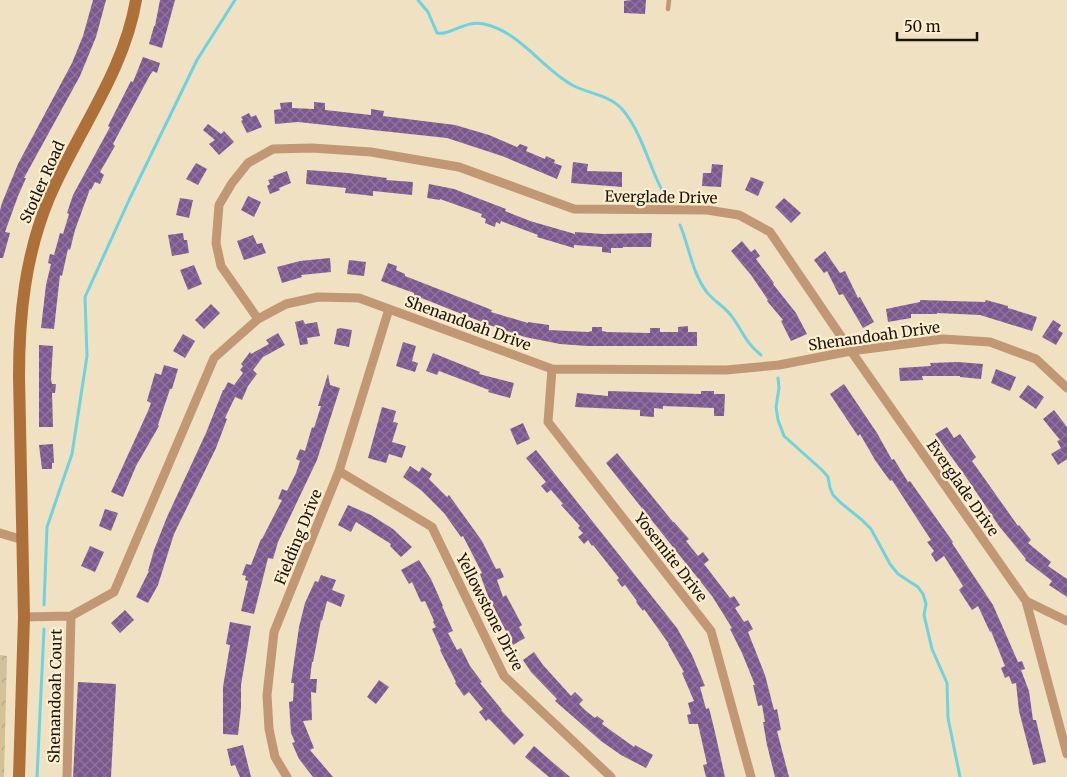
<svg xmlns="http://www.w3.org/2000/svg" width="1067" height="777" viewBox="0 0 1067 777" font-family="Merriweather,serif">
<style>
.forest{fill:url(#forest-crowns)}
.lines{fill:none;stroke-linecap:round;stroke-linejoin:round}
.stream{stroke:#6ed3df;stroke-width:3}
.building{fill:url(#building-cross-hatch)}
.lane{stroke:#c29774;stroke-width:4.5}
.street{stroke:#c29774;stroke-width:9}
.secondary{stroke:#ae7039;stroke-width:12}
.labels{text-anchor:middle;dominant-baseline:central;stroke-width:4.5;stroke-linejoin:round;paint-order:stroke}
.street-label{font-size:15px;fill:#19140a;stroke:#fdeed0}
</style>
<defs>
<pattern id="forest-crowns" width="20" height="18" patternUnits="userSpaceOnUse" patternTransform="scale(1.25)"><rect width="20" height="18" fill="#d5c198"/><path d="M2 6a3 3 0 1 1 6 0M12 15a3 3 0 1 1 6 0" fill="none" stroke="#b6a582"/></pattern>
<pattern id="building-cross-hatch" width="8" height="8" patternUnits="userSpaceOnUse" patternTransform="scale(1.25)"><rect width="8" height="8" fill="#7d5890"/><path d="M0 0l8 8M0 8l8-8" fill="none" stroke="#8f759b"/></pattern>
</defs>
<rect width="100%" height="100%" fill="#f0e1c3"/>
<!-- forest -->
<path class="forest" d="M0,655l7,1 -3,121h-4z"/>
<g class="lines">
<!-- stream -->
<path class="stream" d="M418,0l10,12 9,21c14,3 26,-13 47,-9 37,8 58,45 90,62 16,8 35,9 48,23 20,23 27,58 42,85
M680,225c9,21 12,47 26,66 7,10 20,16 27,27 10,14 13,25 28,37
M778,378l1,10 -3,19 2,13 6,16 38,34 6,7 2,11 3,7 8,8 21,17 9,9 19,35 8,10 20,13 5,7 3,10 -2,11 8,34 15,34 1,35 12,59
M44,605l3,-78 25,-73 15,-98 -2,-59 45,-99 67,-138 38,-60
M37,777l7,-148"/>
</g>
<!-- building -->
<path class="building" d="M93,0h13l-10,37 -16,39 -56,102h2l-8,18 -13,36 5,1 -7,25h-3v-48l2,-7 16,-39 54,-101 11,-27z
M160,0h15l-13,48 -13,-4 5,-18h1z
M631,0h15l-1,14 -21,-1v-12z
M143,57l17,6 -3,10 -4,-2 -3,4 -37,69 2,2 -15,26 4,3 -4,9 -5,-2 -4,8 -1,-1 -15,41 -5,20 -2,-1 -6,27 -2,-1 -6,54 -13,-1 5,-43 5,-21 -3,-1 2,-9 4,1 6,-22 3,1 6,-20 -2,-1 6,-18 37,-68 -2,-1 23,-45 2,1z
M292,102v6l22,1v-7l11,1v7l46,5v-6l13,2 -1,5 72,9 34,10 28,12 3,-3 8,3 -2,4 19,8 1,-3 9,4 -1,3 8,3 -5,13 -55,-23 -55,-18 -149,-16 -23,2 -1,-14 7,-1 -1,-6z
M249,113l2,4 5,-2 6,12 -15,6 -6,-12 2,-1 -2,-3z
M208,124l13,10 3,-3 10,11 -15,13 -10,-11 6,-4 -12,-10z
M573,162l15,2 -1,7 35,1v15l-51,-4z
M196,163l11,6 -9,16 -12,-6z
M712,164l11,1 -2,22 -19,-1 1,-13h8z
M307,170l41,3 39,5 -1,2 27,2 -1,13 -39,-4v5l-17,-2 -11,-1 1,-5 -40,-4z
M287,171l4,12 -12,5 1,2 -10,4 -3,-8 3,-2 -2,-4 6,-2 -1,-2z
M751,177l13,5 -6,14 -13,-6z
M429,184l25,5 52,20 -1,2 25,10 45,13v-2l28,2 49,-1 -1,14h-28v1h-12v5l-9,-1v-5l-28,-2v3l-37,-11 1,-2 -37,-14 -1,3 -4,-2 -1,5 -10,-4 1,-4 -5,-2 1,-3 -42,-15v1l-13,-2z
M248,196l13,6 -7,15 -13,-7z
M180,198l13,2 -4,18 -13,-3z
M784,198l17,15 -10,10 -16,-16z
M183,233l1,7h3l2,13 -17,3 -4,-21z
M253,235l4,9 5,-1 4,10 -22,7 -7,-19z
M742,241l9,11 4,-3 5,7 -4,3 18,24 -1,1 23,29 11,21 -16,7 -10,-20 2,-1 -16,-19 1,-1 -17,-25 -20,-24z
M825,251l15,22 5,-2 13,27 2,-1 14,25 -11,6 -20,-34 -4,1 -12,-24 -3,2 -10,-13z
M330,258l1,14 -30,3 1,2 -20,6 -5,-16 23,-6z
M349,260l17,2 -2,14 -17,-2z
M388,263l9,3 -1,4 9,4v2l87,34 -1,2 37,11v-1l21,3v5l39,2 4,-1v-4h10v4l5,1 43,1v-5h10v4h18v-5l10,-1v6h9v14h-110l-27,-2 -35,-7 -33,-11 -78,-31v-2l-33,-12z
M194,265l8,19 -14,6 -8,-20z
M920,300l65,2 1,-2 22,6v2l29,9 -5,14 -52,-16 -43,-2v1h-26v4l-23,4 -2,-13 34,-7z
M211,304l9,9 -16,16 -9,-9z
M303,320l2,4 12,-2 3,14 -13,2 1,6 -8,1 -5,-23z
M1053,320l8,5 -3,5 5,3 -7,12 -14,-8z
M340,328l12,2 -3,17 -15,-3 3,-15z
M278,333l7,12 -22,12 -10,13 4,4 -9,12 -6,14 -7,-3 -10,21 2,1 -11,29 -42,86 -16,51 -10,18 -12,-6 13,-26h-1l6,-21 13,-33 39,-84 17,-43h1l4,-8 6,3 9,-12 -3,-3 3,-4 -2,-2 9,-12 1,2 18,-10 -3,-4z
M183,334l12,7 -10,17 -12,-7z
M403,342l13,4 -4,15 6,2 -3,9 -19,-6z
M39,345l14,1 -2,33 1,5h4l-1,9h-3l1,34h-14z
M433,353l47,19 -1,2 35,9 -4,15 -22,-6 1,-2 -42,-16 -8,-3 -2,4 -11,-4z
M958,362l25,2 -2,15 -21,-2v-1h-38l1,4 -23,1 -1,-13 32,-2 -1,-3z
M164,365l14,4 -6,20h-2l-12,36 1,1 -23,40 -13,31 -12,-5 37,-81 3,-8 -4,-2 8,-28 6,2z
M996,369l20,8 -6,14 -19,-8z
M328,374l2,11 10,3 -23,72 -39,82 -5,17 -5,-1 -14,56 -13,-3 7,-30 -3,-1 1,-4 -4,-1 4,-11 5,1 10,-26h1l20,-39 -4,-1 4,-10 5,2 9,-18 4,-12 -4,-2 4,-10 5,2 7,-24 2,1 7,-22h-3z
M844,384l33,49 15,27 2,-1 14,23 2,-1 43,61 -1,1 41,62 25,57 4,-1 3,8 -4,1 8,21 4,29h3l10,42 -13,3 -14,-54 -3,-28 -4,1 -3,-8 -4,2 -4,-10 4,-2 -14,-35 -1,1 -12,-26 -6,4 -13,-20 4,-4 -19,-30 -8,6 -5,-8 3,-3 -7,-9 4,-2 -39,-60 -2,1 -15,-21 -15,-26 -2,2 -28,-42z
M1028,385l16,12 -8,12 -17,-12z
M608,391l93,3v-3h13v3h11l-1,22h-10v-8l-51,-2v3l-9,-1v9l-14,-1v-6l-65,-3 2,-14 31,3z
M382,407l14,4 -3,11 5,1 -6,19 14,4 -4,12 -13,-4 -3,9 -18,-5z
M1054,410l13,17v32l-9,6 -7,-11 10,-6 -4,-7 3,-1 -17,-21z
M523,423l7,16 -13,6 -7,-16z
M947,427l7,11 6,-4 16,23 -4,4 46,65 1,-1 12,15 -3,3 23,19 -3,4 19,13v18l-18,-12 3,-4 -27,-21 1,-1 -27,-33 -33,-49 -31,-43z
M53,444l1,19h-2v6h-10l-3,-24z
M536,450l141,178 15,27 13,31 -5,1 6,22 3,-1 5,20 11,49h-19l-3,-12 4,-1 -9,-40h-9l-2,-9 4,-1 -3,-11 6,-2 -12,-28 2,-1 -16,-28h1l-25,-35 -1,2 -7,-9 1,-1 -12,-16 -3,2 -5,-7 2,-2 -26,-33 -1,1 -4,-6 -4,4 -6,-7 5,-4 -5,-5 2,-2 -19,-21 2,-1 -12,-14 -4,3 -6,-7 5,-4 -20,-24z
M617,453l56,69h1l15,17 -3,2 12,15 5,-4 6,8 -5,4 26,34 4,-2 6,9 -5,3 9,14 4,-2 5,9 -5,3 17,43 9,35 3,-1 4,21 -4,1 12,46h-14l-8,-32 -4,-23h2l-3,-17 -4,1 -5,-21h2l-13,-32 -12,-24 2,-1 -20,-32 -106,-133z
M410,466l9,6 3,-5 10,7 -3,5 18,18 2,-2 33,46 14,28 4,-1 4,9 -7,3 6,17 3,-2 16,30 -3,2 6,11 -12,7 -25,-49 -8,-22 2,-1 -19,-37 -2,1 -17,-24 -22,-22 -19,-14z
M348,505l23,10 22,14 19,18 -11,10 -11,-11 1,-2 -35,-22 -5,10 -13,-7z
M105,509l13,4 -7,18 -12,-5z
M90,546l14,6 -9,20 -14,-6z
M419,560l12,19 12,27h-1l11,25 -5,2 9,17 4,-2 9,18 12,16 -2,1 22,27h-1l23,25 -10,10 -24,-25 -2,-1 -2,2 -7,-9 4,-3 -14,-17 -5,4 -9,-13 1,-1 -16,-32 1,-1 -9,-20 4,-2 -3,-5 1,-1 -9,-20 -4,1 -9,-20 -3,2 -8,-14z
M321,575l15,5 -4,10 13,5 -4,12 -14,-6 -5,20 -1,-1 -8,42h-1l-2,17h7l-1,14 -5,-1 1,28 -9,1 11,27 -4,2 23,27h-20l-14,-18 -7,-16 3,-1 -4,-9 -2,-31 4,-1 1,-18h-3l8,-56 6,-24 10,-22 3,1z
M125,610l9,10 -14,13 -9,-10z
M230,622l21,4 -10,59v23l-3,27 -15,-1v-47l7,-42 -4,-1z
M534,652l9,13 28,31 4,-4 8,8 -4,4 7,7 9,7 2,-2 7,5 -2,3 32,23 1,-2 18,10 -7,13 -25,-13 -20,-14 -46,-40 2,-2 -26,-27 -8,-12z
M379,680l10,7 -13,17 -9,-7z
M78,682l38,2 -5,93h-38z
M243,745l8,32h-11l-5,-12 -4,1 -4,-17z
M534,746l16,14 20,17h-21l-24,-20z"/>
<g class="lines">
<!-- lane -->
<path class="lane" d="M668,9l1,-9"/>
<!-- street -->
<path class="street" d="M258,319l-37,-53 -5,-23 3,-38 13,-22 16,-20 25,-14 39,-1 59,4 88,15 115,42 133,1 32,5 31,17 81,119 175,250 41,153
M552,369l-4,53 163,209 40,146
M339,471l93,56 72,149 107,101
M0,533l23,7
M1026,601l41,20
M24,617l47,-1 43,-24 100,-234 44,-39 28,-15 32,-7 41,1 193,71 174,1 53,-5 72,-14 92,-12 47,3 46,17 31,29
M67,777l4,-161
M287,777l-12,-20 -6,-28 -2,-34 7,-63 65,-161 50,-162"/>
<!-- secondary -->
<path class="secondary" d="M19,777l5,-160 -5,-240c0,-62 6,-121 30,-179 28,-66 75,-126 87,-198"/>
</g>
<g class="labels">
<!-- street labels -->
<g class="street-label">
<text transform="translate(42 182) rotate(-66)">Stotler Road</text>
<text transform="translate(661 197) rotate(1)">Everglade Drive</text>
<text transform="translate(468 323) rotate(20)">Shenandoah Drive</text>
<text transform="translate(874 336) rotate(-8)">Shenandoah Drive</text>
<text transform="translate(963 488) rotate(55)">Everglade Drive</text>
<text transform="translate(298 537) rotate(-68)">Fielding Drive</text>
<text transform="translate(671 557) rotate(52)">Yosemite Drive</text>
<text transform="translate(490 612) rotate(63)">Yellowstone Drive</text>
<text transform="translate(55 696) rotate(-89)">Shenandoah Court</text>
</g>
</g>
<!-- scale -->
<path d="M897 32v8h80v-8" fill="none" stroke="#19140a" stroke-width="2.5"/>
<text x="904" y="32" font-size="15" fill="#19140a" stroke="#fdeed0" stroke-width="4" paint-order="stroke">50 m</text>
</svg>
